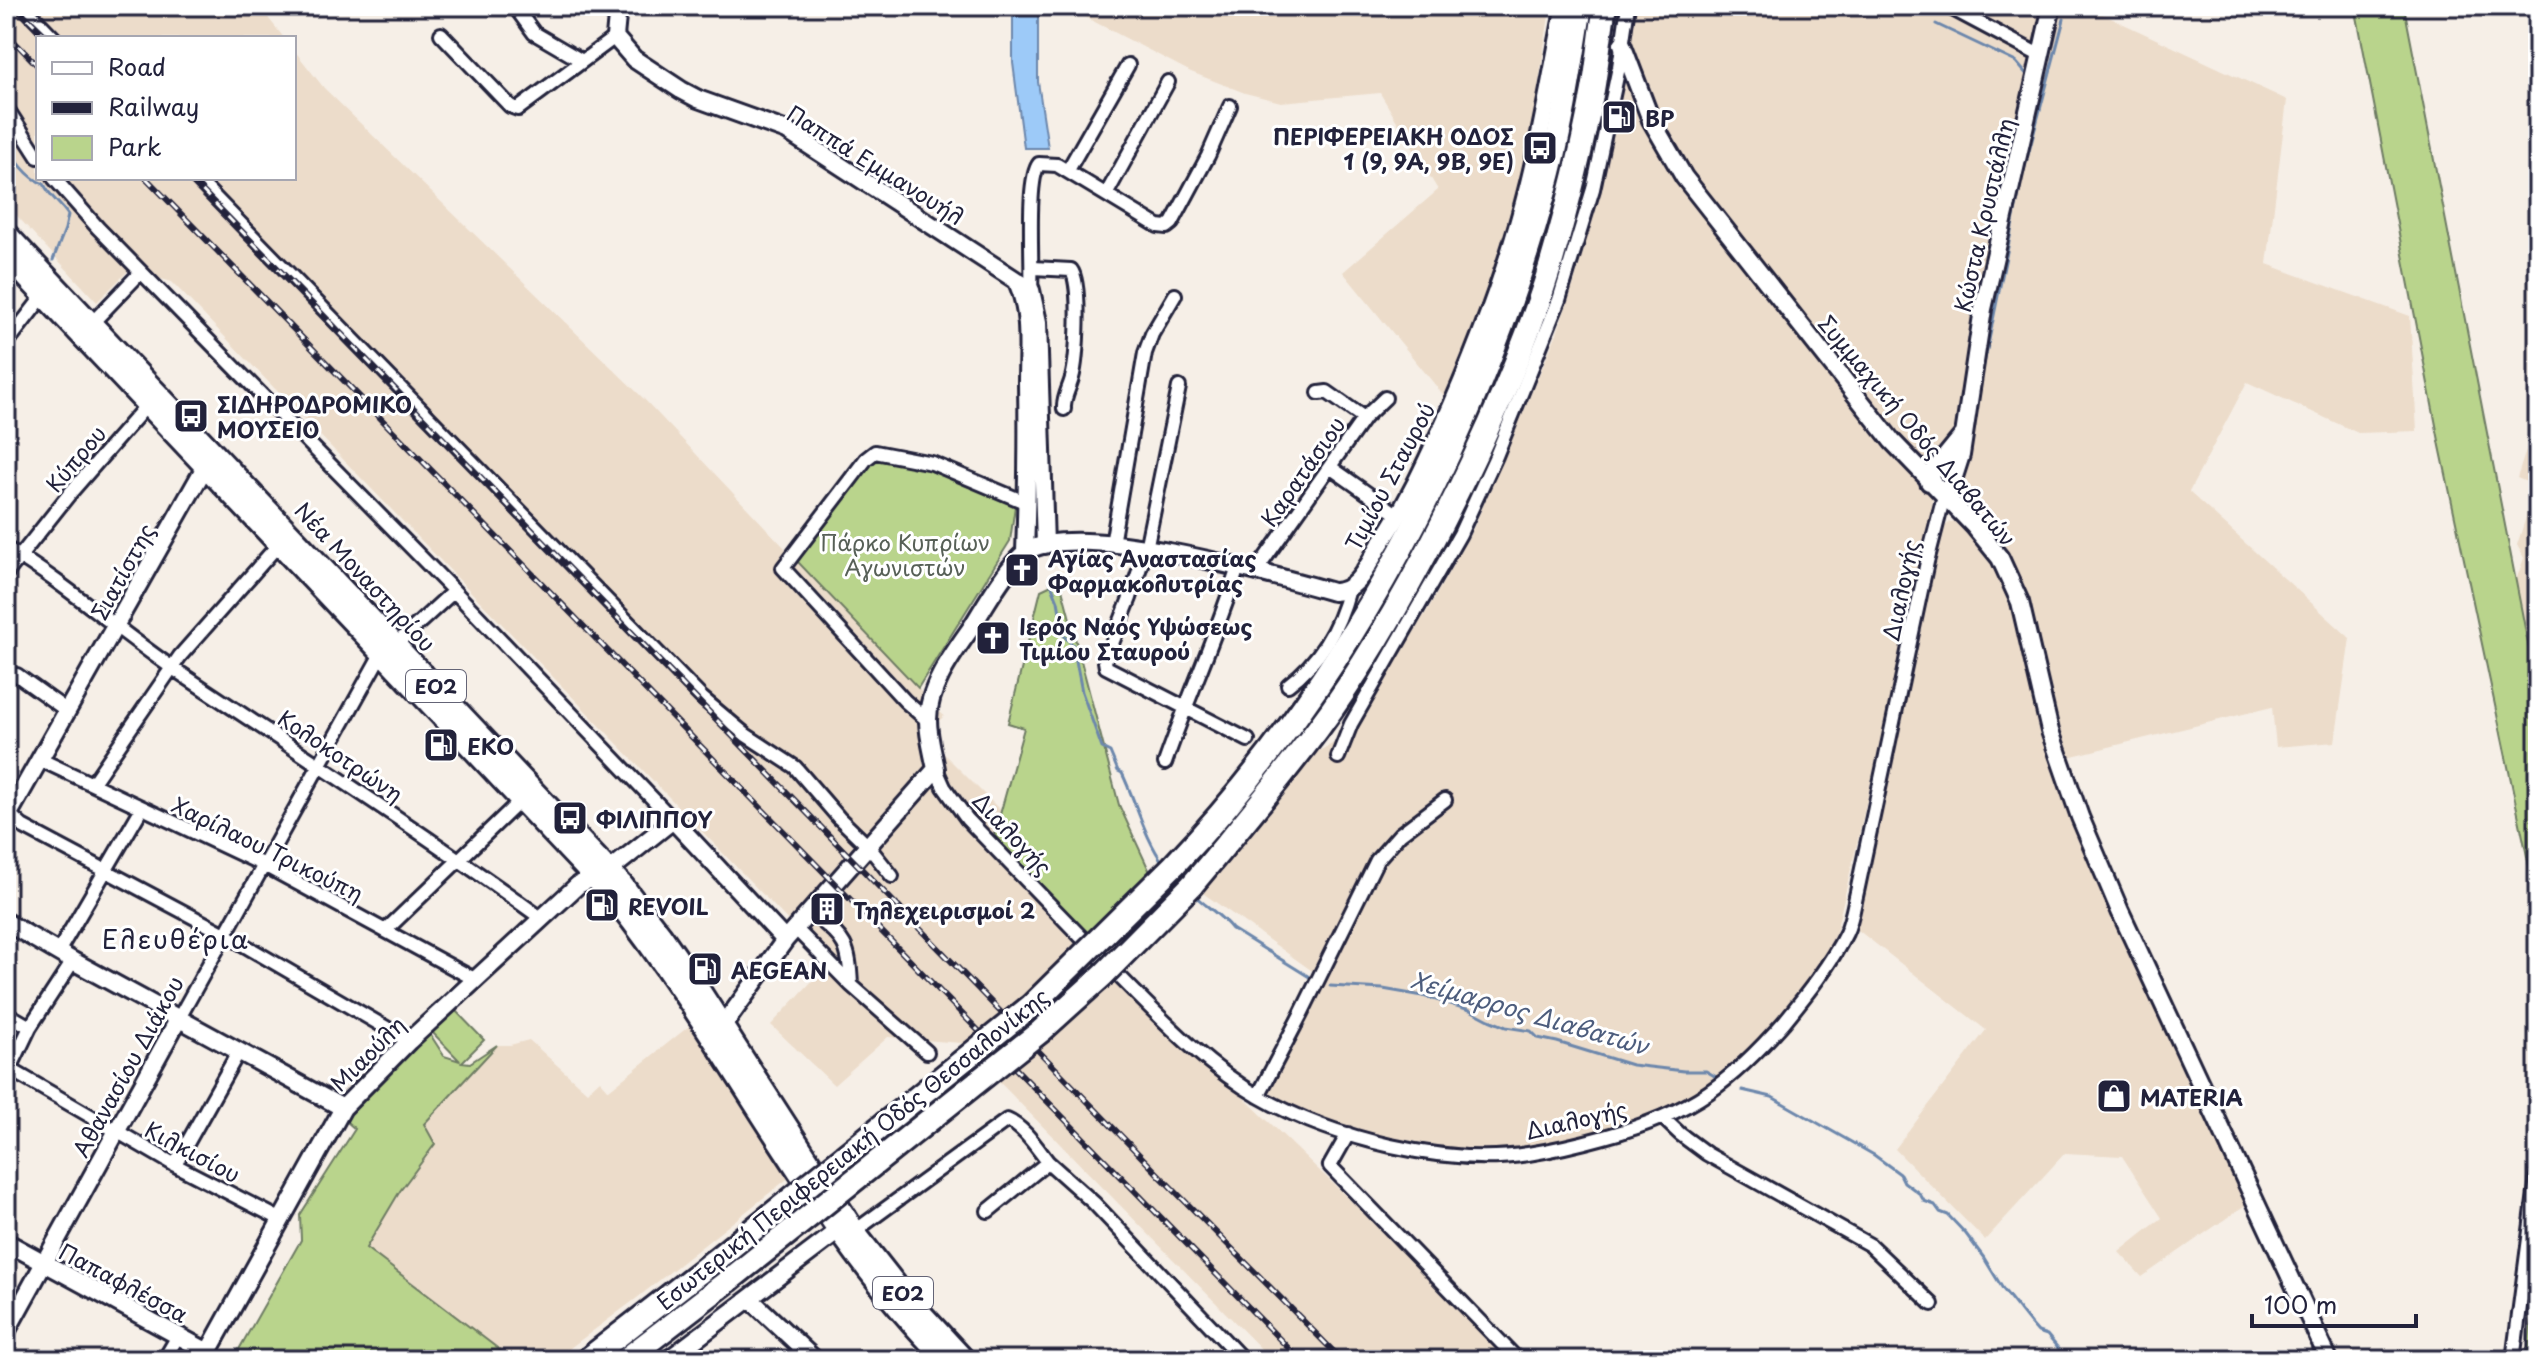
<svg xmlns="http://www.w3.org/2000/svg" width="2544" height="1366" viewBox="0 0 2544 1366" font-family="'Playpen Sans',sans-serif">
<style>
.built{fill:#ecdcca}
.green{fill:#b9d48c;stroke:#6e7b64;stroke-width:2}
.water{fill:#9dcaf8;stroke:#6c87ac;stroke-width:2}
.lines{fill:none;stroke-linecap:round;stroke-linejoin:round}
.stream{stroke:#6c87ac;stroke-width:3}
.street-casing{stroke:#22223b;stroke-width:18}
.secondary-casing{stroke:#22223b;stroke-width:22}
.primary-casing{stroke:#22223b;stroke-width:24}
.highway-casing{stroke:#22223b;stroke-width:28}
.street{stroke:#fff;stroke-width:12}
.secondary{stroke:#fff;stroke-width:16}
.primary{stroke:#fff;stroke-width:18}
.highway{stroke:#fff;stroke-width:22}
.rail-casing{stroke:#22223b;stroke-width:6}
.rail{stroke:#fff;stroke-width:3;stroke-dasharray:9;stroke-linecap:butt}
.highway-bridge-casing{stroke:#22223b;stroke-width:28;stroke-linecap:butt}
.highway-bridge{stroke:#fff;stroke-width:22}
.labels{text-anchor:middle;dominant-baseline:central;stroke-width:6;stroke-linejoin:round;paint-order:stroke}
.shield{fill:#fff;stroke:#646476;stroke-width:2}
.shield-label{font-size:20px;font-weight:bold;fill:#22223b}
.poi-label{font-size:22px;font-weight:bold;fill:#22223b;stroke:#fff;text-anchor:start}
.street-label{font-size:22px;fill:#22223b;stroke:#fff}
.park-label{font-size:22px;fill:#576057;stroke:#fff}
.water-label{font-size:24px;font-style:italic;fill:#4d5d7d;stroke:#fff}
.quarter-label{font-size:26px;letter-spacing:2px;fill:#22223b;stroke:#fff}
</style>
<rect width="100%" height="100%" fill="#f6efe7"/>
<filter id="ink" filterUnits="userSpaceOnUse"><feTurbulence type="fractalNoise" baseFrequency=".0125" numOctaves="2"/><feDisplacementMap in="SourceGraphic" scale="16" xChannelSelector="R" yChannelSelector="G"/><feConvolveMatrix kernelMatrix="1 2 1 2 8 2 1 2 1" color-interpolation-filters="sRGB"/></filter>
<g filter="url(#ink)">
<!-- built -->
<path class="built" d="M6,6h253l25,32h-246v140h256v-128l30,38 319,310 301,318 -19,19 112,112 43,93 436,420h-244l-311,-317 -73,-6 -54,48 -63,-60 58,-62 -657,-681 -43,-12 -32,32 -91,-98z
M1064,6h483l3,3 -19,126 -19,79 -20,67 -47,116 -102,-125 95,-82 -58,-97 -99,9 -36,-9 -54,-21z
M1634,6h451l202,94 -20,164 143,52 7,115 -59,2 -111,-51 -58,110 161,146 -15,104 -59,5 -4,-40 -208,51 -19,-75 -17,-84 -36,-69 -116,-117 -190,-247 -30,-52 -27,-74z
M1629,84l21,54 18,31 31,43 192,242 41,41 1,13 -74,327 -23,97 -16,34 -68,80 -20,19 -45,33 -56,26 -51,14 -59,11 -67,-1 -73,-12 -59,-17 -56,-24 59,-115 -125,-89 115,-138 36,-19 79,-128 44,-79 83,-194 17,-50 17,-60 7,-49 23,-89z
M2538,413v280l-22,-113 8,-22 -7,-13 19,-59 -19,-8z
M1956,521l7,2 29,37 10,21 8,19 88,279 48,108 105,214 -109,76 -23,-25 43,-34 -40,-62 -57,-3 -80,87 -90,-91 91,-119 -132,-103 88,-398 8,-7z
M693,1023l98,153 -154,122 -83,62h-41l-147,-112 34,-57 34,-46 -10,-21 73,-79h13l19,-5 58,52 13,-12 9,10z"/>
<!-- green -->
<path class="green" d="M2355,6h49l134,689v213l-98,-462z
M877,454l69,18 69,34 -5,35 -92,147 -121,-127z
M1060,581l59,224 31,67 -68,66 -91,-91 33,-119 -16,-5 33,-133z
M455,1010l29,30 -22,22 8,1 27,-18 -73,79 11,20 -35,47 -34,57 147,112h-280l68,-120 -1,-25 55,-86 -15,-13 88,-85 16,25 16,5 -28,-29z
M2538,1256v104h-14l4,-14z"/>
<!-- water -->
<path class="water" d="M1013,6h25v76l10,66h-24l-11,-85z"/>
<g class="lines">
<!-- stream -->
<path class="stream" d="M1936,24l80,38 12,14
M6,144c9,15 21,34 38,40 5,12 17,20 24,31l-3,14 -12,31
M2024,170l40,-151
M1981,280l32,-149
M1982,374l38,-186
M1050,581l8,20 6,35 9,9 9,47 20,56 8,4 8,19 4,2c14,29 23,66 42,91
M1194,895c13,12 28,21 38,34l79,49
M1330,986l53,3 40,7 47,14 19,10 17,7 25,4 7,7 19,4 75,23 52,6h22l12,7
M1742,1090l30,7 102,58 26,19 4,8 16,12 4,7 11,4 5,7 8,3 18,19 18,24 19,31 27,34 8,9 9,3 21,25"/>
<defs>
<path id="street" d="M23,6l31,32
M1947,6l94,50
M518,11l16,22 48,28
M441,34l69,72 8,3 97,-72
M6,107l32,50
M1068,170l60,-105
M54,178l44,50 356,363 219,229
M196,178l506,520 44,37 49,32 44,51 29,28 24,30
M1107,193l61,-111
M1033,268l38,2c11,14 6,90 1,108 -3,11 -9,20 -8,31
M1031,290c2,-26 -5,-110 8,-126l18,1 101,61 9,1 5,-4 36,-67 22,-50
M92,323l49,-51
M6,344l37,-48
M1179,387l-33,162 -16,49 -25,63 1,6 142,73
M1319,393l8,-1 37,26
M1330,467l68,48
M1112,544l33,-191 7,-19 23,-39
M6,548c59,35 111,82 168,121 123,82 247,162 367,249
M1256,571l108,-153 21,-20
M6,574l65,-82 76,-87
M396,644l58,-53
M17,675l49,35
M1288,685c32,-24 51,-57 61,-96
M928,721l-23,-20 -122,-133 83,-109 9,-7 57,11 95,40
M1338,757l13,-33 109,-190 36,-78 63,-156 34,-111 26,-122 9,-61
M39,759l225,106 212,115
M1165,763c23,-66 52,-129 73,-196
M936,769l8,18 23,32c49,51 98,101 147,152 45,45 90,94 146,126 72,41 185,70 268,57 25,-4 51,-10 76,-17 37,-10 73,-23 105,-45 28,-19 53,-45 75,-70 22,-27 47,-58 62,-89 6,-13 8,-28 11,-41l70,-330 17,-66
M92,784l88,-128 98,-111
M6,811l16,15 203,108 184,107
M810,911c34,29 39,29 41,74l76,67
M795,928l56,57
M386,930l135,-130
M58,952l84,-144
M6,1013l24,14
M179,1018l202,-364
M6,1067l169,98 105,54
M10,1069l20,-42 43,-66
M1258,1096l43,-82 76,-154 23,-26 45,-34
M1663,1118l17,16 27,20 163,91 62,59
M1348,1134l-18,32 188,194
M1048,1162l46,41 149,157
M175,1165l64,-114
M855,1231l152,-111c17,7 30,28 41,42l-60,49
M208,1352l13,8
M164,1360l14,-24
M2513,1360l25,-190"/>
<path id="secondary" d="M618,6l-3,31 19,22 47,31 17,9 89,32 244,159 7,32 7,223
M1622,44l29,76 33,57 208,264 82,85 26,32 20,44 30,129 30,86 40,94 209,449
M1018,284c13,30 9,67 9,99 1,57 0,113 -2,169
M1929,482l3,-9 31,-38
M1944,496l8,-13 9,-28 22,-146 69,-303
M6,819l199,-352 7,-6
M6,922l67,39 270,147
M723,1026l62,-86
M6,1242l202,110 135,-244 66,-67 169,-156 32,-15 63,-50 112,120 151,-171c-3,-16 -8,-33 -8,-49 0,-33 25,-66 43,-92 12,-19 39,-68 58,-78 53,-29 243,25 304,42 25,1 36,-30 48,-49 24,-35 42,-74 60,-113 36,-80 67,-162 88,-247 14,-57 24,-116 35,-173l-4,-4
M750,1299l65,61
M6,1332l173,-314
M668,1360l169,-128"/>
<path id="primary" d="M6,232l617,652 38,49 33,47 165,256 44,56 63,68
M6,257l608,643c118,148 197,326 331,460"/>
<path id="highway" d="M1174,865c176,-185 304,-429 371,-674 17,-60 26,-124 36,-185
M1191,886c43,-51 86,-103 126,-156 48,-64 88,-135 125,-207 42,-83 81,-168 108,-256 17,-58 32,-118 43,-177 5,-28 7,-56 12,-84
M587,1360l127,-99
M625,1360l103,-79"/>
</defs>
<!-- street casing -->
<use href="#street" class="street-casing"/>
<!-- secondary casing -->
<use href="#secondary" class="secondary-casing"/>
<!-- primary casing -->
<use href="#primary" class="primary-casing"/>
<!-- highway casing -->
<use href="#highway" class="highway-casing"/>
<!-- street -->
<use href="#street" class="street"/>
<!-- secondary -->
<use href="#secondary" class="secondary"/>
<!-- primary -->
<use href="#primary" class="primary"/>
<!-- highway -->
<use href="#highway" class="highway"/>
<defs>
<path id="rail" d="M15,6l33,32
M6,33l32,33
M146,178l1154,1182
M190,178l971,999 181,183"/>
</defs>
<!-- rail casing -->
<use href="#rail" class="rail-casing"/>
<!-- rail -->
<use href="#rail" class="rail"/>
<defs>
<path id="highway-bridge" d="M714,1261l317,-255 143,-141
M728,1281l313,-250 62,-56 88,-89"/>
</defs>
<!-- highway-bridge casing -->
<use href="#highway-bridge" class="highway-bridge-casing"/>
<!-- highway-bridge -->
<use href="#highway-bridge" class="highway-bridge"/>
</g>
</g>
<!-- icons -->
<defs>
<symbol id="fuel-square" viewBox="-11 -11 22 22"><rect x="-9" y="-9" width="18" height="18" rx="4" fill="#22223b" stroke="#fff"/><path d="M-5.5-6h7V0h2V4h1.3V-2.5L3-4.5l.8-.8L6-3V5H2.5V1h-1V6h-7ZM-4.2-4.7v3.2H.2V-4.7Z" fill="#fff"/></symbol>
<symbol id="bus-square" viewBox="-11 -11 22 22"><rect x="-9" y="-9" width="18" height="18" rx="4" fill="#22223b" stroke="#fff"/><path d="M-5-6H5V4H4V6H2V4H-2V6H-4V4H-5ZM-3.5-4V0h7V-4ZM-3.5 1.2v1.5H-2V1.2ZM2 1.2v1.5H3.5V1.2Z" fill="#fff"/></symbol>
<symbol id="church-square" viewBox="-11 -11 22 22"><rect x="-9" y="-9" width="18" height="18" rx="4" fill="#22223b" stroke="#fff"/><path d="M-1.2-6h2.4v3.5h3.3v2.4h-3.3V6h-2.4V-.1h-3.3v-2.4h3.3Z" fill="#fff"/></symbol>
<symbol id="building-square" viewBox="-11 -11 22 22"><rect x="-9" y="-9" width="18" height="18" rx="4" fill="#22223b" stroke="#fff"/><path d="M-4-6H4V6H1V3H-1V6H-4ZM-2.5-4.3h1.7v1.8h-1.7ZM.8-4.3h1.7v1.8H.8ZM-2.5-1h1.7V.8h-1.7ZM.8-1h1.7V.8H.8Z" fill="#fff"/></symbol>
<symbol id="shop-square" viewBox="-11 -11 22 22"><rect x="-9" y="-9" width="18" height="18" rx="4" fill="#22223b" stroke="#fff"/><path d="M-5-2.5h2.3a2.7 3.5 0 0 1 5.4 0H5L5.5 6h-11ZM-1.5-2.5h3a1.5 2.3 0 0 0-3 0Z" fill="#fff"/></symbol>
</defs>
<g fill-rule="evenodd">
<use href="#fuel-square" x="1599" y="97" width="40" height="40"/>
<use href="#bus-square" x="1520" y="128" width="40" height="40"/>
<use href="#bus-square" x="171" y="396" width="40" height="40"/>
<use href="#church-square" x="1002" y="550" width="40" height="40"/>
<use href="#church-square" x="973" y="618" width="40" height="40"/>
<use href="#fuel-square" x="421" y="725" width="40" height="40"/>
<use href="#bus-square" x="550" y="798" width="40" height="40"/>
<use href="#fuel-square" x="582" y="885" width="40" height="40"/>
<use href="#building-square" x="807" y="889" width="40" height="40"/>
<use href="#fuel-square" x="685" y="949" width="40" height="40"/>
<use href="#shop-square" x="2094" y="1076" width="40" height="40"/>
</g>
<g class="labels">
<!-- shield labels -->
<g class="shield">
<rect x="406" y="670" width="60" height="32" rx="6"/>
<rect x="873" y="1277" width="60" height="32" rx="6"/>
</g>
<g class="shield-label">
<text x="436" y="686">ΕΟ2</text>
<text x="903" y="1293">ΕΟ2</text>
</g>
<!-- poi labels -->
<g class="poi-label">
<text x="1645" y="117">BP</text>
<text x="1514" y="135" text-anchor="end">ΠΕΡΙΦΕΡΕΙΑΚΗ ΟΔΟΣ<tspan x="1514" dy="25">1 (9, 9Α, 9Β, 9Ε)</tspan></text>
<text x="217" y="403">ΣΙΔΗΡΟΔΡΟΜΙΚΟ<tspan x="217" dy="25">ΜΟΥΣΕΙΟ</tspan></text>
<text x="1048" y="557">Αγίας Αναστασίας<tspan x="1048" dy="25">Φαρμακολυτρίας</tspan></text>
<text x="1019" y="625">Ιερός Ναός Υψώσεως<tspan x="1019" dy="25">Τιμίου Σταυρού</tspan></text>
<text x="467" y="745">EKO</text>
<text x="596" y="818">ΦΙΛΙΠΠΟΥ</text>
<text x="628" y="905">REVOIL</text>
<text x="853" y="909">Τηλεχειρισμοί 2</text>
<text x="731" y="969">AEGEAN</text>
<text x="2140" y="1096">MATERIA</text>
</g>
<!-- street labels -->
<g class="street-label">
<text transform="translate(876 164) rotate(32)">Παππά Εμμανουήλ</text>
<text transform="translate(1983 215) rotate(-77)">Κώστα Κρυστάλλη</text>
<text transform="translate(1918 430) rotate(50)">Συμμαχική Οδός Διαβατών</text>
<text transform="translate(75 458) rotate(-50)">Κύπρου</text>
<text transform="translate(1302 471) rotate(-55)">Καρατάσιου</text>
<text transform="translate(1389 476) rotate(-62)">Τιμίου Σταυρού</text>
<text transform="translate(122 571) rotate(-61)">Σιατίστης</text>
<text transform="translate(366 576) rotate(47)">Νέα Μοναστηρίου</text>
<text transform="translate(1900 590) rotate(-78)">Διαλογής</text>
<text transform="translate(341 755) rotate(34)">Κολοκοτρώνη</text>
<text transform="translate(1013 833) rotate(47)">Διαλογής</text>
<text transform="translate(268 848) rotate(26)">Χαρίλαου Τρικούπη</text>
<text transform="translate(367 1053) rotate(-45)">Μιαούλη</text>
<text transform="translate(127 1066) rotate(-61)">Αθανασίου Διάκου</text>
<text transform="translate(1576 1119) rotate(-13)">Διαλογής</text>
<text transform="translate(852 1148) rotate(-39)">Εσωτερική Περιφερειακή Οδός Θεσσαλονίκης</text>
<text transform="translate(193 1151) rotate(28)">Κιλκισίου</text>
<text transform="translate(124 1282) rotate(28)">Παπαφλέσσα</text>
</g>
<!-- park labels -->
<g class="park-label">
<text x="905" y="541">Πάρκο Κυπρίων<tspan x="905" dy="25">Αγωνιστών</tspan></text>
</g>
<!-- water labels -->
<g class="water-label">
<text transform="translate(1530 1012) rotate(16)">Χείμαρρος Διαβατών</text>
</g>
<!-- quarter labels -->
<g class="quarter-label">
<text x="176" y="938">Ελευθέρια</text>
</g>
</g>
<!-- margin -->
<rect width="2544" height="1366" fill="none" stroke="#fff" stroke-width="32"/>
<rect x="16" y="16" width="2512" height="1334" fill="none" stroke="#22223b" stroke-width="3" filter="url(#ink)"/>
<!-- legend -->
<rect x="36" y="36" width="260" height="144" fill="#ffffff" stroke="#a7a7b1" stroke-width="2"/>
<rect x="52" y="62" width="40" height="12" fill="#ffffff" stroke="#a7a7b1" stroke-width="2"/>
<text x="108" y="76" font-size="24" fill="#22223b">Road</text>
<rect x="52" y="102" width="40" height="12" fill="#22223b" stroke="#a7a7b1" stroke-width="2"/>
<text x="108" y="116" font-size="24" fill="#22223b">Railway</text>
<rect x="52" y="136" width="40" height="24" fill="#b9d48c" stroke="#a7a7b1" stroke-width="2"/>
<text x="108" y="156" font-size="24" fill="#22223b">Park</text>
<!-- scale -->
<path d="M2252 1314v12h164v-12" fill="none" stroke="#22223b" stroke-width="4"/>
<text x="2264" y="1314" font-size="24" fill="#22223b" stroke="#ffffff" stroke-width="6" paint-order="stroke">100 m</text>
</svg>
